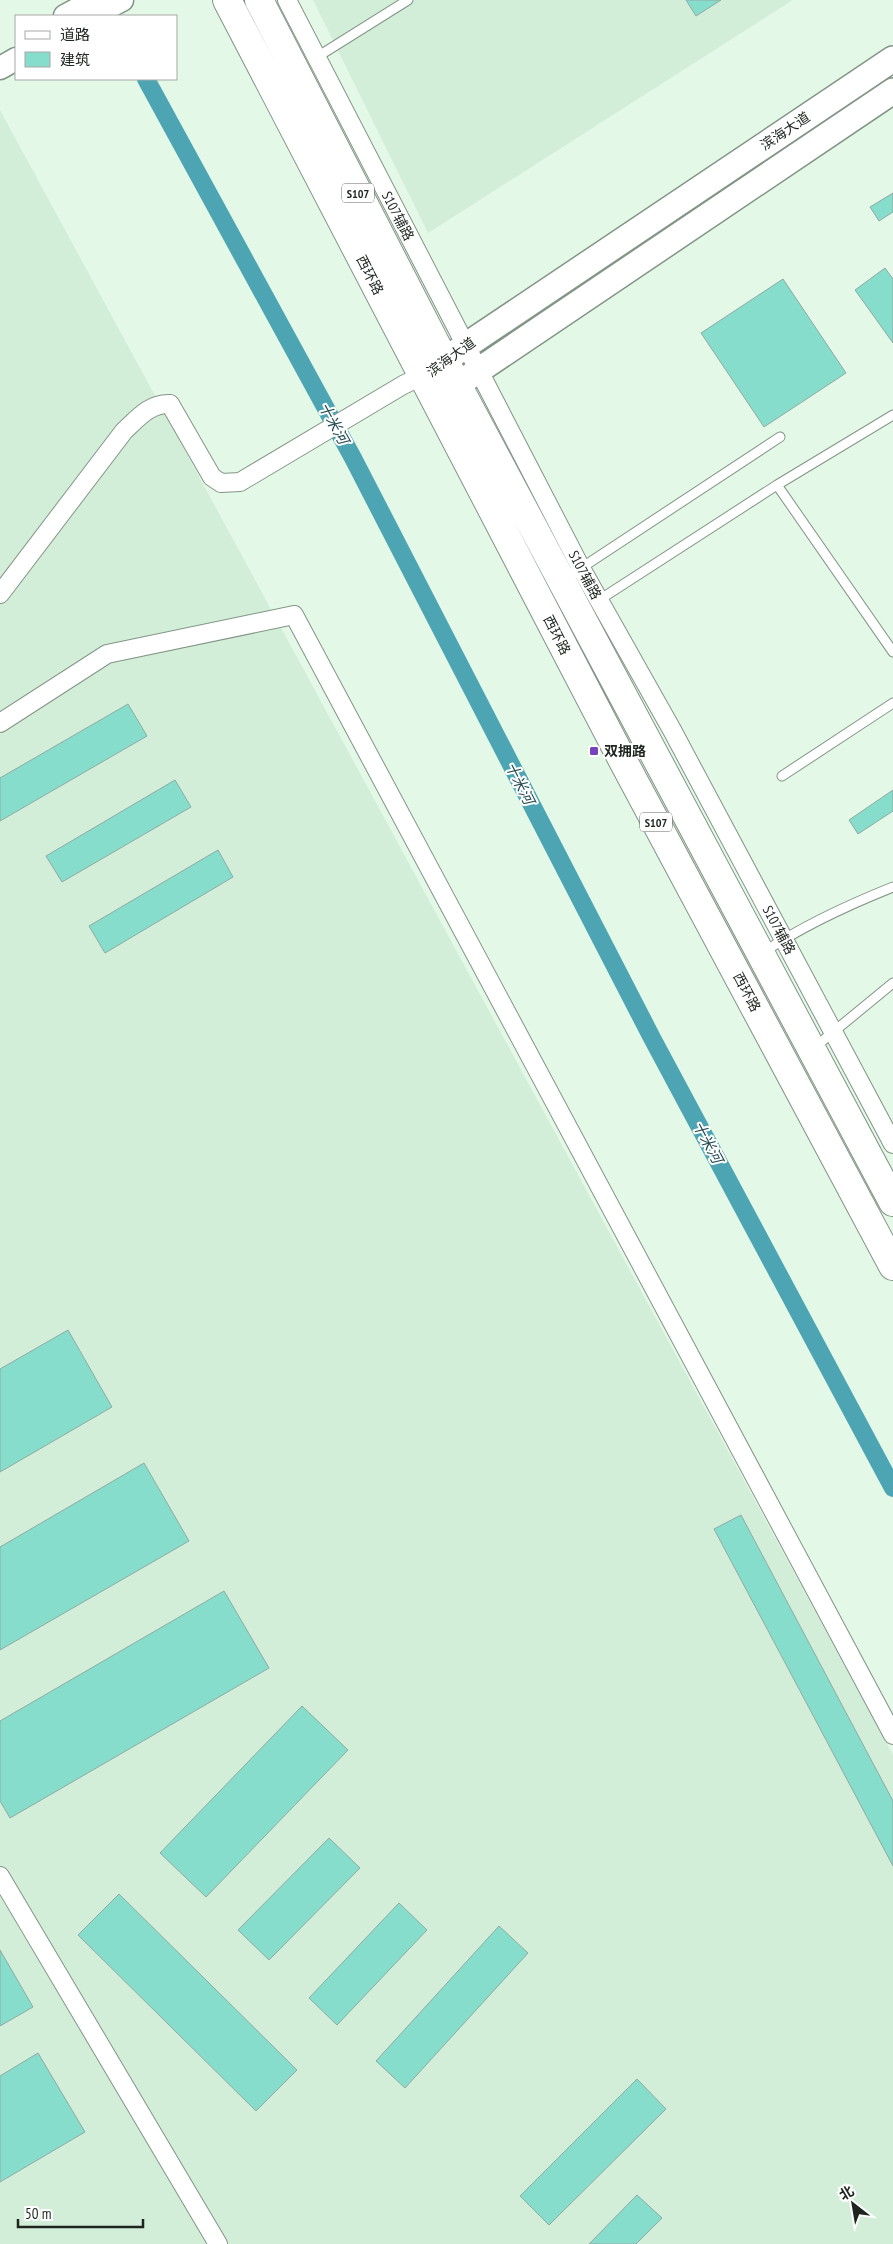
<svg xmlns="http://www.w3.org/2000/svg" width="893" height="2244" viewBox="0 0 893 2244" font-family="'PT Sans Narrow','Noto Sans SC',sans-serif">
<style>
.built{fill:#d3eed8}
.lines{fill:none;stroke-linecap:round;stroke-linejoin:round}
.canal{stroke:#4da5b4;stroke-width:18}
.building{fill:#87ddcc;stroke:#8faaa3}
.service-casing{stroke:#829586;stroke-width:11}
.minor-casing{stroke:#829586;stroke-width:20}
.tertiary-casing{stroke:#829586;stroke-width:25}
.secondary-casing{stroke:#829586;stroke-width:28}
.trunk-casing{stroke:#829586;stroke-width:30}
.service{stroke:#fff;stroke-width:9}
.minor{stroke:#fff;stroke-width:18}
.tertiary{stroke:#fff;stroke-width:22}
.secondary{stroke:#fff;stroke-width:25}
.trunk{stroke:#fff;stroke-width:28}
.poi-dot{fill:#7543bb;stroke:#fff;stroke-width:2}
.labels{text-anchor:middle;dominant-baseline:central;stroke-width:4;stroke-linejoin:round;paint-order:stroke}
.shield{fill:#fff;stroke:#626662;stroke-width:1}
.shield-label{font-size:12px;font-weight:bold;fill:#1e251f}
.street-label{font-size:14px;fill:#1e251f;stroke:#fff}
.poi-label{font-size:14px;font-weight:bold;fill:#1e251f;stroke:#fff;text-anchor:start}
.water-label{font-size:15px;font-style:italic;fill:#244c53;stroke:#fff}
</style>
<rect width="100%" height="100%" fill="#e4f8e7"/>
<!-- built -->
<path class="built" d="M313,0h480l-365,233z
M0,110l893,1645v489h-893z"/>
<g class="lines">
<!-- canal -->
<path class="canal" d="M146,79l207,379 299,580 241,450"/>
</g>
<!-- building -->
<path class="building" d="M686,0h35l-25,16z
M893,193v19l-14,9 -9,-14z
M885,268l8,11v64l-38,-53z
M783,279l63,94 -82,54 -63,-94z
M128,704l19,32 -147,85v-43z
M175,780l16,27 -129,75 -16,-26z
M893,790v21l-35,23 -9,-14z
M218,850l15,27 -128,76 -16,-27z
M68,1330l44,77 -112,65v-103z
M144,1463l45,78 -189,109v-103z
M741,1515l152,286v65l-179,-337z
M224,1591l45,77 -259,150 -10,-17v-80z
M302,1706l46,44 -142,147 -46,-44z
M329,1838l31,30 -91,92 -31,-30z
M119,1894l178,176 -41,41 -178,-176z
M399,1903l28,27 -90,95 -28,-27z
M499,1926l29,27 -123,135 -29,-27z
M0,1950l33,57 -33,19z
M38,2053l47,79 -85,50v-106z
M637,2079l29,30 -117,116 -29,-29z
M637,2195l25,23 -26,26h-47z"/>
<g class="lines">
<defs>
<path id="service" d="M317,57l91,-57
M777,485l116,167
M563,580l217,-143
M596,602l181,-117 116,-70
M782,776l111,-73
M764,952c40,-27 84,-47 129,-65
M815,1047l78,-64"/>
<path id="minor" d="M287,0l295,570 90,160 221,414
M0,594l124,-163c14,-13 26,-28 46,-27l42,73 9,6 19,-1 163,-97 19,-9
M0,723l107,-69 187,-39 599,1120
M0,1876l218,368"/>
<path id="tertiary" d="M65,16l29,-16
M92,16l30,-16
M0,68l16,-9"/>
<path id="secondary" d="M428,371l465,-312
M439,380l18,5 436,-294"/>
<path id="trunk" d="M227,0l395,759 271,507
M259,0l185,360 449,842"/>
</defs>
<!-- service casing -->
<use href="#service" class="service-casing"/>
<!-- minor casing -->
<use href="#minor" class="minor-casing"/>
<!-- tertiary casing -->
<use href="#tertiary" class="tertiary-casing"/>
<!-- secondary casing -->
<use href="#secondary" class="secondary-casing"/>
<!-- trunk casing -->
<use href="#trunk" class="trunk-casing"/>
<!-- service -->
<use href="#service" class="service"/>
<!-- minor -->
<use href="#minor" class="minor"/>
<!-- tertiary -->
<use href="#tertiary" class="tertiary"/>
<!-- secondary -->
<use href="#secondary" class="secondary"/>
<!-- trunk -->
<use href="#trunk" class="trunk"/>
</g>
<!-- markers -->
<rect class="poi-dot" x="589" y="746" width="10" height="10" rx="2.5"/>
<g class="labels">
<!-- shield labels -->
<g class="shield">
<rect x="342" y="183.5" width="32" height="19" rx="4"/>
<rect x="640" y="812.5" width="32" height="19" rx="4"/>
</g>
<g class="shield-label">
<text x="358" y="193">S107</text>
<text x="656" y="822">S107</text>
</g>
<!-- street labels -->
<g class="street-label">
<text transform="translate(785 131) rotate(-34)">滨海大道</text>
<text transform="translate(398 216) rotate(63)">S107辅路</text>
<text transform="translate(370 275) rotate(63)">西环路</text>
<text transform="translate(451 357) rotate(-36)">滨海大道</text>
<text transform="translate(585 575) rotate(62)">S107辅路</text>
<text transform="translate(557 635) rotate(63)">西环路</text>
<text transform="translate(779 930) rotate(62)">S107辅路</text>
<text transform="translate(747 992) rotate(62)">西环路</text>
</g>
<!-- poi labels -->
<g class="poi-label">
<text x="604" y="751">双拥路</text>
</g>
<!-- water labels -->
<g class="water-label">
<text transform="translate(334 423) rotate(61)">十米河</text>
<text transform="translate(520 783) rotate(63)">十米河</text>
<text transform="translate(708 1142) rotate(62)">十米河</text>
</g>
</g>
<!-- legend -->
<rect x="15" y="15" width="162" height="65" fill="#ffffff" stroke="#a5a8a5"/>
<rect x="25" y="31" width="25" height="8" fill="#ffffff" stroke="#a5a8a5"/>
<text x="60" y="40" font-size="15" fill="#1e251f">道路</text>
<rect x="25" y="52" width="25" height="15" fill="#87ddcc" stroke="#a5a8a5"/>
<text x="60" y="65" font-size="15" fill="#1e251f">建筑</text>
<!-- north arrow -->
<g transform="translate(853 2204) rotate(329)" stroke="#ffffff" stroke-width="4" paint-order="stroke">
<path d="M0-4L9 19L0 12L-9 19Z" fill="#1e251f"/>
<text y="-8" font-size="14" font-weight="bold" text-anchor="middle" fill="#1e251f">北</text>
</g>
<!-- scale -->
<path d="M18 2219v8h125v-8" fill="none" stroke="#1e251f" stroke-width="2.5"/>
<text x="25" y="2219" font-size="15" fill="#1e251f" stroke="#ffffff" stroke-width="4" paint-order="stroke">50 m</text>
</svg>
